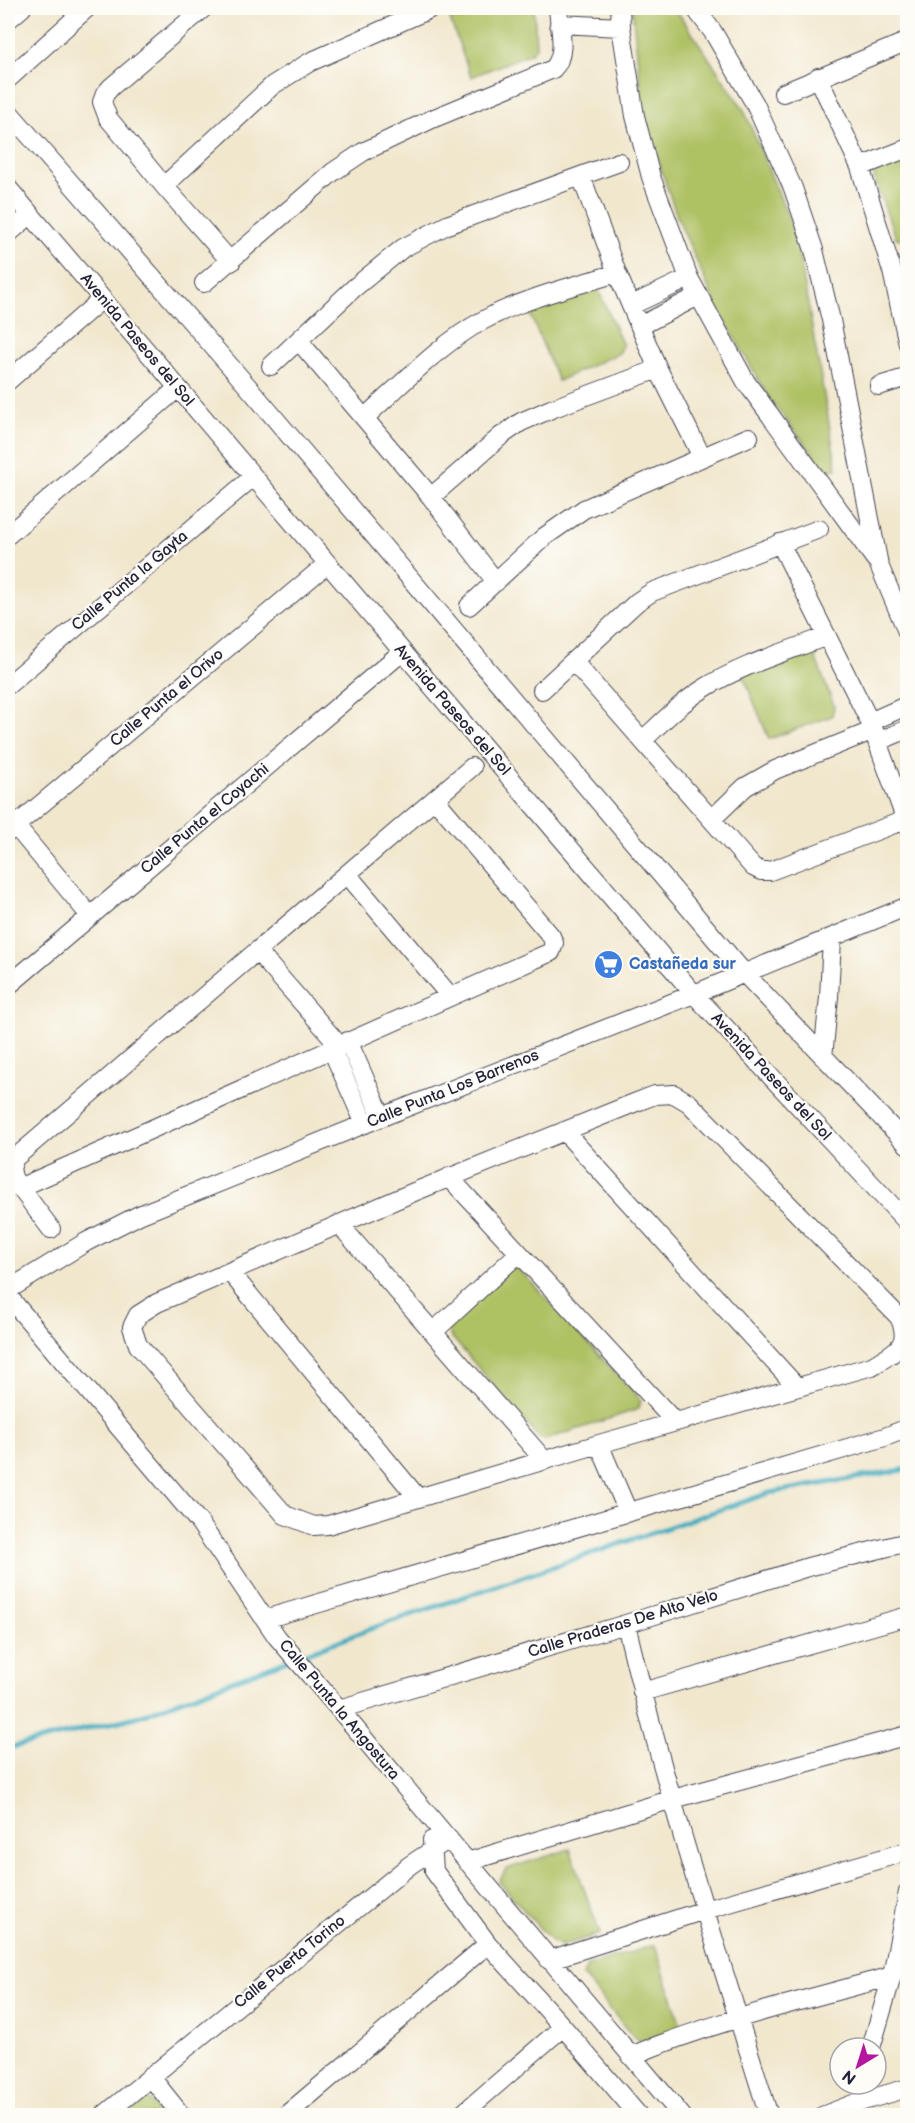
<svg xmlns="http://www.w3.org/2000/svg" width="915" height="2123" viewBox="0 0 915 2123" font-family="'Balsamiq Sans',sans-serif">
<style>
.green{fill:#aec164;stroke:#687250;stroke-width:1.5}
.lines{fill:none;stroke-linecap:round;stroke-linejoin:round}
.stream{stroke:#41acc0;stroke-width:5}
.minor-casing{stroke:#414051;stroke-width:20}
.minor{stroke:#fff;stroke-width:18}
.labels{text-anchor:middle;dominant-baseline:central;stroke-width:4.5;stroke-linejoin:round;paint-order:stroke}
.street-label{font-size:16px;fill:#22223b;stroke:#fdfcf7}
.shop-label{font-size:16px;font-weight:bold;fill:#366cbe;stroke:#fdfcf7;text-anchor:start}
</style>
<rect width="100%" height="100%" fill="#fdfcf7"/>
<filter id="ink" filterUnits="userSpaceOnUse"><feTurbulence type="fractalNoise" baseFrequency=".0167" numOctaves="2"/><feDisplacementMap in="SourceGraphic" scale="12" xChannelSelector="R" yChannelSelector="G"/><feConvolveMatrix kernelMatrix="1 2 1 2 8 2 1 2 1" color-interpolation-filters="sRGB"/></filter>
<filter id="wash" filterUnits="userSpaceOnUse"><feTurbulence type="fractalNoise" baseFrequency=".008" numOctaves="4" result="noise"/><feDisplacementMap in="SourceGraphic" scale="24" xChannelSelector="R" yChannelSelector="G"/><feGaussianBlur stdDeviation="1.35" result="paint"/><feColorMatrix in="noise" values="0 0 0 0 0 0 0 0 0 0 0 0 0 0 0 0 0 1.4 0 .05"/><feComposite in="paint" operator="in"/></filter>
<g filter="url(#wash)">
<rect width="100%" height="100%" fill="#f1e7cd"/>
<!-- green -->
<path class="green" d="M446,8h88l2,39 -5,6 -60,24z
M632,8h43l69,102 52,126 41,233 -10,2 -57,-71 -54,-95 -39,-88 -33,-99z
M907,156v81l-6,2 -5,-1 -22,-59 1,-7z
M591,286l7,3 25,57 -4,7 -61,28 -30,-72z
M804,648l9,3 21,55 -2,10 -63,23 -27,-66z
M509,1268h9l123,132 -2,9 -94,31 -6,-2 -90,-104v-9z
M570,1849l30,85 -39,12 -10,-5 -52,-59 7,-13z
M655,1945l27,84 -40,12 -8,-3 -51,-62 4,-10z
M146,2096l16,19h-42z"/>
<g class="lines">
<!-- stream -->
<path class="stream" d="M8,1748l128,-31 245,-92 388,-132 139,-24"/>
</g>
</g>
<g filter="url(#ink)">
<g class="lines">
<defs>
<path id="minor" d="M204,8l-93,79 -6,7 -3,8 6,16 56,68 67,76
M620,8l1,19 14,89 16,61 38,101 57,104 129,177
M695,8l18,24 42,72 38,84 21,62 17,70 48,245 29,69
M8,20l14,-12
M559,24l62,3
M818,77l42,90 32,104 16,73
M8,79l79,-71
M783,93l125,-52
M8,111l242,278 494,584 164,172
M860,167l48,-19
M581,176l36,97 41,96 44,88
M164,186l109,-101 37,-23 122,-54
M8,188l686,806 214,229
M8,234l22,-19
M204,283l129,-111 30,-20 69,-33 121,-50c15,-15 6,-42 5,-61
M632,305l57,-27
M640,326l58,-30
M299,341l132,156 65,85
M271,366l83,-78 49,-40 44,-23 172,-63
M8,381l94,-82
M879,386l29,-9
M364,418c35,-31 77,-75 118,-97 42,-23 90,-34 135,-48
M431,497l70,-61 20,-14 30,-13 107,-40
M8,535l170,-147
M780,543l90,179 38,104
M469,606l75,-69 40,-28 165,-72
M573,661l180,206 8,4h9l135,-51
M8,685l245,-208
M542,690l95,-88 15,-10 167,-63
M870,722l38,-17
M643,740c19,-18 38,-37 60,-51 38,-24 83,-37 124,-53
M879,741l29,-12
M9,818l81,98
M712,819l33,-32 30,-17 99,-40
M8,832l319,-268
M347,874l103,122
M257,951l82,94
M8,986l394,-334
M348,1041l34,76
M331,1048l34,76
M823,1057l6,-60 3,-58
M674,1094l15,9 210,214c14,29 -5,35 -27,49l-273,78 -271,81 -14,1 -29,-11 -147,-170 -6,-18 6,-12 19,-12 257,-111 220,-89 21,-8z
M564,1131l233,256
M449,1177l226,245
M19,1188l532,-236 3,-9 -3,-7 -116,-137
M339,1224l205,236
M51,1229l-38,-51 -2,-10 4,-10 457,-391
M230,1272l188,226
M8,1290l78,-48 53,-27 243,-98 312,-123 214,-88
M8,1296l191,226 78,115 62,72 343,407
M433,1332l86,-79
M599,1444l29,68
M265,1619l620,-182 23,-9
M626,1624c39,166 92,329 143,492
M642,1692l266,-76
M339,1709l287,-85 182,-57 100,-25
M432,1840l2,31 54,73 75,83 76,89
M467,1862l206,-63 235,-64
M549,1960l156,-50 203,-59
M871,2048l21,-72 16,-84
M631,2056c84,-35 174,-56 261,-80
M150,2076l32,40
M103,2116l307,-251 39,-26
M285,2116l203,-172
M460,2116l103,-89
M822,2116l34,-13 52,-15"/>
</defs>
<!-- minor casing -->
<use href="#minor" class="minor-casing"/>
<!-- minor -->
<use href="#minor" class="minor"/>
</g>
</g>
<!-- icons -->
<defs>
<symbol id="supermarket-disc" viewBox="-11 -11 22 22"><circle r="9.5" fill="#3f7fe0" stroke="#fdfcf7"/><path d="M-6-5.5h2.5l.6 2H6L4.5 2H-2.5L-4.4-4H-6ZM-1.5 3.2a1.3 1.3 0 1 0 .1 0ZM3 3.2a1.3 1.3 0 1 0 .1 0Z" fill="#fff"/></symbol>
</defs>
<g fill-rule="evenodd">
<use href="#supermarket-disc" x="592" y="948" width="33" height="33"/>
</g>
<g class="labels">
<!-- street labels -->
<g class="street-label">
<text transform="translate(137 340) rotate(50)">Avenida Paseos del Sol</text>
<text transform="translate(130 581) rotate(-40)">Calle Punta la Gayta</text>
<text transform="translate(167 698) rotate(-40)">Calle Punta el Orivo</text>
<text transform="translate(452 710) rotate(49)">Avenida Paseos del Sol</text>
<text transform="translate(205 819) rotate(-40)">Calle Punta el Coyachi</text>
<text transform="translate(771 1077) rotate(47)">Avenida Paseos del Sol</text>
<text transform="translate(453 1089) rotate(-22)">Calle Punta Los Barrenos</text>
<text transform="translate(623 1624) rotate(-17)">Calle Praderas De Alto Velo</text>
<text transform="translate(339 1710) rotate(50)">Calle Punta la Angostura</text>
<text transform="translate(290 1962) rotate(-39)">Calle Puerta Torino</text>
</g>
<!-- shop labels -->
<g class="shop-label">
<text x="629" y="964">Castañeda sur</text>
</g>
</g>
<!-- margin -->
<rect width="915" height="2123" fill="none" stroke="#fdfcf7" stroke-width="30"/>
<!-- north arrow -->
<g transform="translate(858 2066) rotate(218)"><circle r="28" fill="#fdfcf7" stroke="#a5a5ac" stroke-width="1.5"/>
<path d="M0-4.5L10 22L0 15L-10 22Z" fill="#b5179e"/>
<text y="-9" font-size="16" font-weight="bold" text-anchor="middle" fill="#22223b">N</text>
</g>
</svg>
